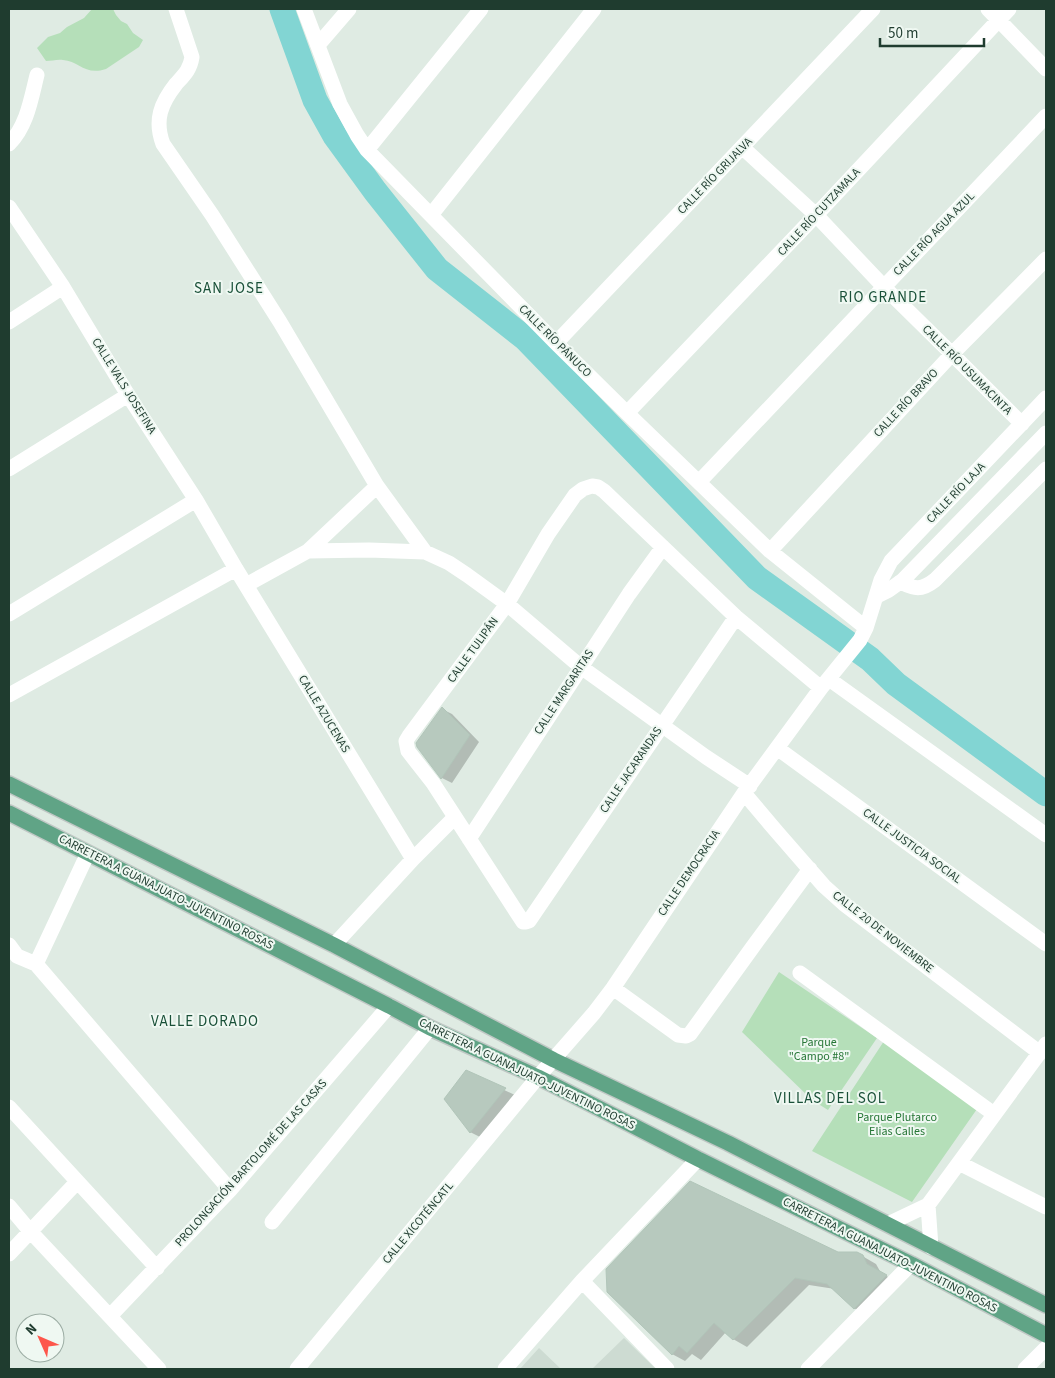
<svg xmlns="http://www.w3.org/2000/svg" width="1055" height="1378" viewBox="0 0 1055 1378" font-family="'Source Sans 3',sans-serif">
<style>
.built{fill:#cddbd2}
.green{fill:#b5dfb9}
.shadow{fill:#0003}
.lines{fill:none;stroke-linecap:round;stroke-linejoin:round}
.river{stroke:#82d5d3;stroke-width:25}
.building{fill:#b7c9be;stroke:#b1c5b9}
.major-casing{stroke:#c0c8c5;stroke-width:18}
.minor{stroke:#fff;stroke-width:15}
.major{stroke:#60a486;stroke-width:15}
.labels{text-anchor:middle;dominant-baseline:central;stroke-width:4;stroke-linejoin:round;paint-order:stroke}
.street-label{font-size:12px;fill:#1f3c2f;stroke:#eff8f2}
.park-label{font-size:12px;fill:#267636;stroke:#eff8f2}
.quarter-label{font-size:15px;letter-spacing:1px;fill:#195038;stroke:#eff8f2}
</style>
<rect width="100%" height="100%" fill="#dfebe3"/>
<!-- built -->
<path class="built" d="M624,1338l32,31h-64z
M539,1348l22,21h-41z"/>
<!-- green -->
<path class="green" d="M92,9h21l3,6 5,6 6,3 6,9 10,7 -4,7 -33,22c-21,7 -27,-8 -43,-9 -5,-1 -12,1 -17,1l-9,-13 11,-11 12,-4 7,-6 17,-9z
M779,972l98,66 -49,72 -16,-10 -70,-68z
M884,1041l93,68 -65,93 -100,-51z"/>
<!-- shadow -->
<path class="shadow" d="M442,709l10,5 27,28 -27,41 -10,-5 -24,-32z
M466,1072l49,23 -35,42 -10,-5z
M857,1253l19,11 5,9 18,10 -32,33 -13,-8 -19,-19 -26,-4 -62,62 -14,-8 -7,-7 -25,28 -9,-6 -7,7 -13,-7 -63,-63 229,-37z"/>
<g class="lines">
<!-- river -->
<path class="river" d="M282,9l33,91 20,36 40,55 62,78 89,70 231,239 113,81 26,25 150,110"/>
</g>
<!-- building -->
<path class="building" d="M442,707l28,28 -29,44 -24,-32 -1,-4z
M466,1070l40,18 -36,45 -26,-34z
M690,1181l148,71h19l6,3 4,9 20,11 -33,34 -27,-25 -32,-6 -62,62 -19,-17 -27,30 -8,-7 -7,9 -65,-63 -1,-23z"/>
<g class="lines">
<defs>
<path id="major" d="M9,784l325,161 220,115 174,83 318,162
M9,813l380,193 41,22 108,49 160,82 213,105 135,71"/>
</defs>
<!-- major casing -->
<use href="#major" class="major-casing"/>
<!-- minor -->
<path class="minor" d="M176,9l16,48c-2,13 -8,18 -16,27 -15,19 -22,36 -13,60l49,71 68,107 97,164
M304,9l36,95 17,31 10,15 189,193 71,70 143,138 96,77
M988,9l58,60
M318,45l31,-36
M9,144c18,-18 22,-45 28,-69
M742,147l74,68 68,72 68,67 70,70
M367,150l114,-141
M9,207l54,80 65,108 68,105 40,69 177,290
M431,215l163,-206
M9,322l54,-35
M556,343l317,-334
M627,413l189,-198 193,-206
M9,469l119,-74
M699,482l347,-366
M308,551l69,-65 48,66
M770,551l182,-197 94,-95
M900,582c15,7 21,9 35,-2l111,-111
M246,585l62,-34 61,-1 56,2 24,11 18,12 40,29 74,63 125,90 44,29
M877,596l12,-6 14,-10 143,-147
M9,614l187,-114
M736,617l-207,304 -3,1h-3l-90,-139 -25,-32 -2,-10 3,-5 98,-132 41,-70 27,-39 8,-6 9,-3 6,1 6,4 132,126 85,71
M829,679l217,156
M9,695l227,-126
M777,748l269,196
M744,793l33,39 47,54 20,18 196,149
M469,839l160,-245 34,-47
M9,945l8,11 19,8 194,226
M334,945l79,-86 42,-42
M36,964l52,-111
M800,973l194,141
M613,988l65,47 8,1 4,-2 62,-86 58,-79
M9,1107l148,161
M959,1163l87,44
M928,1205l3,42
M9,1206l21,25 129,138
M272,1222l158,-194
M888,1224l40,-19 118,-161
M9,1254l68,-72
M582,1281l85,88
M110,1316l120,-126 159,-184
M297,1369l241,-292 56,-64 19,-25 131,-195 77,-105 39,-48 6,-12 15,-48 10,-19 155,-163
M505,1369l77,-88 116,-122
M808,1369l103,-105
M1025,1369l21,-21"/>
<!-- major -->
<use href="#major" class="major"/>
</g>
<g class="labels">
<!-- street labels -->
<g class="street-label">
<text transform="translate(715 176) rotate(-46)">CALLE RÍO GRIJALVA</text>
<text transform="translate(819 212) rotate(-47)">CALLE RÍO CUTZAMALA</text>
<text transform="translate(934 234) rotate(-46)">CALLE RÍO AGUA AZUL</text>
<text transform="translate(555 341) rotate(45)">CALLE RÍO PÁNUCO</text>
<text transform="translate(967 370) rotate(45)">CALLE RÍO USUMACINTA</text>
<text transform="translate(124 386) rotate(58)">CALLE VALS JOSEFINA</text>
<text transform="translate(906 403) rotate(-47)">CALLE RÍO BRAVO</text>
<text transform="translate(956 493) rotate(-46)">CALLE RÍO LAJA</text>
<text transform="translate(473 650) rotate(-54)">CALLE TULIPÁN</text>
<text transform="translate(564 692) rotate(-57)">CALLE MARGARITAS</text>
<text transform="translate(324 714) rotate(59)">CALLE AZUCENAS</text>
<text transform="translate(631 770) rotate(-56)">CALLE JACARANDAS</text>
<text transform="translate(912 846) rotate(36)">CALLE JUSTICIA SOCIAL</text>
<text transform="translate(689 873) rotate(-56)">CALLE DEMOCRACIA</text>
<text transform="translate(166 892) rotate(27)">CARRETERA A GUANAJUATO-JUVENTINO ROSAS</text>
<text transform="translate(883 932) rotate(38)">CALLE 20 DE NOVIEMBRE</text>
<text transform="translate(527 1074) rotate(26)">CARRETERA A GUANAJUATO-JUVENTINO ROSAS</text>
<text transform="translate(251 1163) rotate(-48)">PROLONGACIÓN BARTOLOMÉ DE LAS CASAS</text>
<text transform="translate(418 1223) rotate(-50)">CALLE XICOTÉNCATL</text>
<text transform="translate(890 1255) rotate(27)">CARRETERA A GUANAJUATO-JUVENTINO ROSAS</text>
</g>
<!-- park labels -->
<g class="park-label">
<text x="819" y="1042">Parque<tspan x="819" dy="14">"Campo #8"</tspan></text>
<text x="897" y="1117">Parque Plutarco<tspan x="897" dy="14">Elias Calles</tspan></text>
</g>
<!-- quarter labels -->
<g class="quarter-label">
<text x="229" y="288">SAN JOSE</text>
<text x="883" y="297">RIO GRANDE</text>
<text x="205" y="1021">VALLE DORADO</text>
<text x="830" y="1098">VILLAS DEL SOL</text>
</g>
</g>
<!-- border -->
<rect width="1055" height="1378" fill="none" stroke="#1f3c2f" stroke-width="20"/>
<!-- north arrow -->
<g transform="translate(40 1338) rotate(315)"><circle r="24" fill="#eff8f2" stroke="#9cada4"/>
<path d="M0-4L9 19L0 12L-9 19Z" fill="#fd564b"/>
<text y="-8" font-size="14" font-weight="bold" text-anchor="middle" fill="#1f3c2f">N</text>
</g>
<!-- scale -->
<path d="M880 38v8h104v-8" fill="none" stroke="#1f3c2f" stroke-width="2.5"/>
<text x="888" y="38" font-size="15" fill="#1f3c2f" stroke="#eff8f2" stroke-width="4" paint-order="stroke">50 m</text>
</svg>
